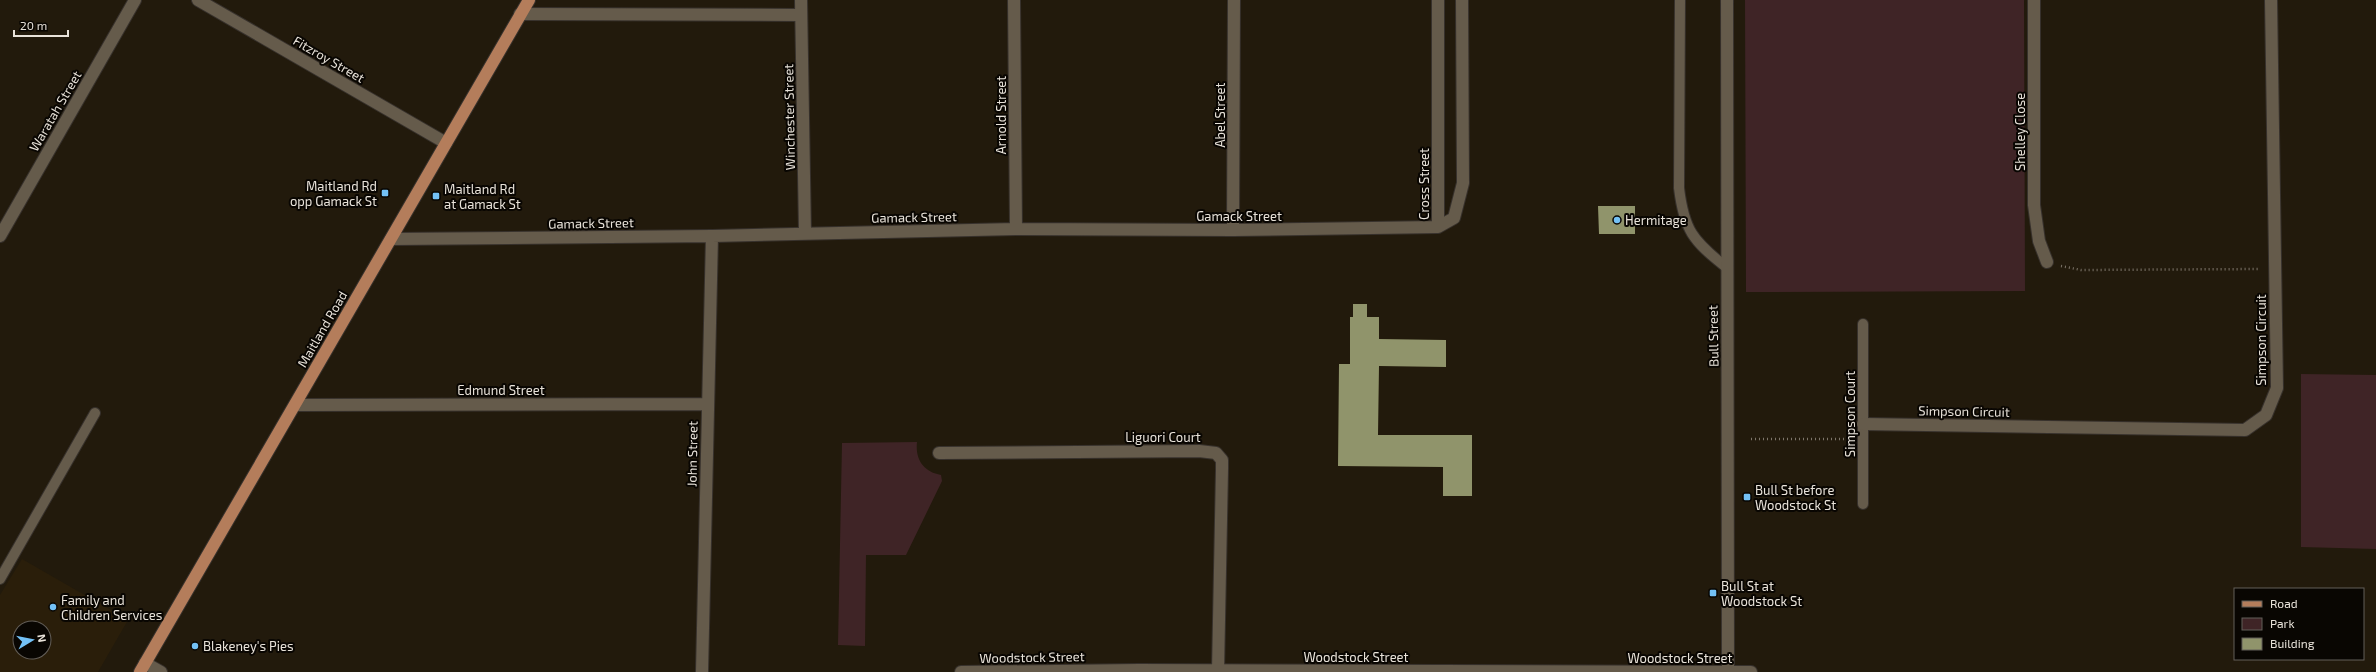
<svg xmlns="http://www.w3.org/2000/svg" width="2376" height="672" viewBox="0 0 2376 672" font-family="'Exo 2',sans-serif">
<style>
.built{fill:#2a1e0a;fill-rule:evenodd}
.green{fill:#3f2426}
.building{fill:#90946b}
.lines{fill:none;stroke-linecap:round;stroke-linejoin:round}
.lane-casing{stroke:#37312c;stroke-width:12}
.street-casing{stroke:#37312c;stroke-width:14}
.primary-casing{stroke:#37312c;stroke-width:14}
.path{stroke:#7d756a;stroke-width:2.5;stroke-dasharray:1 3;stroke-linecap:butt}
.lane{stroke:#655b4b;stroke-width:10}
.street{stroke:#655b4b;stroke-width:12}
.primary{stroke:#b47d5b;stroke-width:12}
.poi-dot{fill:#73c1f6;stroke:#090602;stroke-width:1.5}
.labels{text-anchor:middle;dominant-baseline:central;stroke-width:4;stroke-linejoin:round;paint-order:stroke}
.street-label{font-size:13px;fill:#e9e3da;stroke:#090602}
.poi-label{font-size:13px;fill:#e9e3da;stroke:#090602;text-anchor:start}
</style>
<rect width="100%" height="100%" fill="#221a0c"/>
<!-- built -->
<path class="built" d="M22,559l106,61 -30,52h-98v-77zM20,628h24v24h-24z"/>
<!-- green -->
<path class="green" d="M1745,0h279l1,291 -279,1z
M2301,374l75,1v174l-75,-2z
M917,442c-2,18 7,30 24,33l1,6 -36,74h-40l-1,91 -27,-1 4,-202z"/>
<!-- building -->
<path class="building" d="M1598,206h37v28h-36z
M1353,304h14v13h12v22l67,1v27l-67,-1 -1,69h94v61h-29v-29l-105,-1 1,-102h11v-47h3z"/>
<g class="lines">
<defs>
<path id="lane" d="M1680,0l-1,188c5,42 14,53 47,79
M1863,324v180
M0,579l95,-166"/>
<path id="street" d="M198,0l248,143
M801,0l4,233
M1014,0l2,229
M1438,0v227
M1727,0l1,672
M2034,0v205l5,36 8,21
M520,14l281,1
M1233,230l1,-230
M0,236l135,-236
M391,239l321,-3 304,-7 217,1 205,-3 16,-9 9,-35 -1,-183
M295,405l413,-1
M1863,424l382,6 21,-15 11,-27 -6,-388
M939,453l260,-2 17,2 6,7v9l-4,202
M145,663l16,9
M702,672l10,-436
M961,672l178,-2 612,2"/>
<path id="primary" d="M140,672l389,-672"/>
</defs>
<!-- lane casing -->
<use href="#lane" class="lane-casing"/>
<!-- street casing -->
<use href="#street" class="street-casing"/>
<!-- primary casing -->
<use href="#primary" class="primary-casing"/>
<!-- path -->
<path class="path" d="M2061,266l20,4 179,-1
M1751,439h98"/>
<!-- lane -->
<use href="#lane" class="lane"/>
<!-- street -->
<use href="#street" class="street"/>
<!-- primary -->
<use href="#primary" class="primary"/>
</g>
<!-- markers -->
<g class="poi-dot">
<rect x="381" y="189" width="8" height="8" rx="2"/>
<rect x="432" y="192" width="8" height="8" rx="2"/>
<circle cx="1617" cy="220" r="4"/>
<rect x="1743" y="493" width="8" height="8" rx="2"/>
<rect x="1709" y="589" width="8" height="8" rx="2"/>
<circle cx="53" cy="607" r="4"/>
<circle cx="195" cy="646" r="4"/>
</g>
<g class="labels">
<!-- street labels -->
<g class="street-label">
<text transform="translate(329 59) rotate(30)">Fitzroy Street</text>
<text transform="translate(55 111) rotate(-60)">Waratah Street</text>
<text transform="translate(1001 115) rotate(-90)">Arnold Street</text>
<text transform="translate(1220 115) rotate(-90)">Abel Street</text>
<text transform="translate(789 117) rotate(-91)">Winchester Street</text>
<text transform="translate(2020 132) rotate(-90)">Shelley Close</text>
<text transform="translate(1424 184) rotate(-90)">Cross Street</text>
<text x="1239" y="216">Gamack Street</text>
<text transform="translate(914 217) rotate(-1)">Gamack Street</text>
<text transform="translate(591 223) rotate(-1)">Gamack Street</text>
<text transform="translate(322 329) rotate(-60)">Maitland Road</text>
<text transform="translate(1713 336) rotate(-91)">Bull Street</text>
<text transform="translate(2261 340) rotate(-90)">Simpson Circuit</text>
<text x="501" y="390">Edmund Street</text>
<text transform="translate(1964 411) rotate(1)">Simpson Circuit</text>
<text transform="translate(1850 414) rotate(-90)">Simpson Court</text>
<text x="1163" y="437">Liguori Court</text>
<text transform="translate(692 454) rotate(-89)">John Street</text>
<text transform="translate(1032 657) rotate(-1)">Woodstock Street</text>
<text x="1356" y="657">Woodstock Street</text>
<text x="1680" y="658">Woodstock Street</text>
</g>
<!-- poi labels -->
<g class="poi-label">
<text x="377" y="186" text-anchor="end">Maitland Rd<tspan x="377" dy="15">opp Gamack St</tspan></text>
<text x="444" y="189">Maitland Rd<tspan x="444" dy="15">at Gamack St</tspan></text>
<text x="1625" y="220">Hermitage</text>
<text x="1755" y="490">Bull St before<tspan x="1755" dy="15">Woodstock St</tspan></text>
<text x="1721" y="586">Bull St at<tspan x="1721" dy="15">Woodstock St</tspan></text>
<text x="61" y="600">Family and<tspan x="61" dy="15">Children Services</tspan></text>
<text x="203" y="646">Blakeney's Pies</text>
</g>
</g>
<!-- legend -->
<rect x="2234" y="588" width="130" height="72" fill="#090602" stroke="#635e58"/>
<rect x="2242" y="601" width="20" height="6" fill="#b47d5b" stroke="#635e58"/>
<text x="2270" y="608" font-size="12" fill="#e9e3da">Road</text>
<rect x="2242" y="618" width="20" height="12" fill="#3f2426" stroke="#635e58"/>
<text x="2270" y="628" font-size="12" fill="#e9e3da">Park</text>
<rect x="2242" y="638" width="20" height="12" fill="#90946b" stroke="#635e58"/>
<text x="2270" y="648" font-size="12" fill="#e9e3da">Building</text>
<!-- north arrow -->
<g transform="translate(32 640) rotate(80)"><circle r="19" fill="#090602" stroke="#635e58"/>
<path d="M0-3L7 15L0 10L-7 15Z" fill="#73c1f6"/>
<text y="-6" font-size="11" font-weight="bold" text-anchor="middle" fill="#e9e3da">N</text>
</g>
<!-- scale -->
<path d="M14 30v6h54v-6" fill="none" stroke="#e9e3da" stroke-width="2"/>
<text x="20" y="30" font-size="12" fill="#e9e3da" stroke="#090602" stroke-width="3" paint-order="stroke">20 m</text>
</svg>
